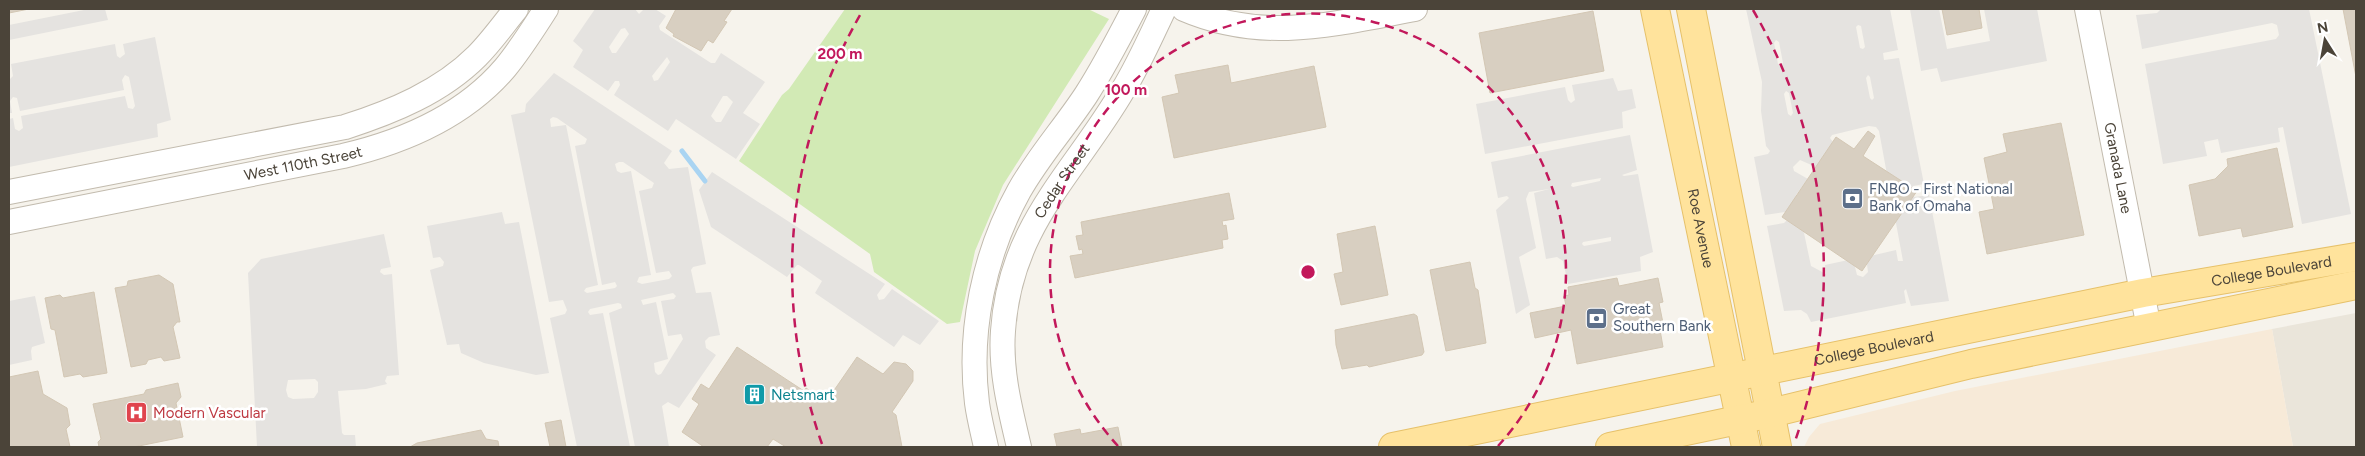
<svg xmlns="http://www.w3.org/2000/svg" width="2365" height="456" viewBox="0 0 2365 456" font-family="Figtree,sans-serif">
<style>
.residential{fill:#eae5da}
.commercial{fill:#f7ead8}
.green{fill:#d2eab5}
.parking{fill:#e5e3e0;fill-rule:evenodd}
.lines{fill:none;stroke-linecap:round;stroke-linejoin:round}
.stream{stroke:#a9d4f2;stroke-width:5}
.building{fill:#d8cfc1;stroke:#d3c7b4}
.minor-casing{stroke:#c2bbae;stroke-width:26}
.major-casing{stroke:#e6c16a;stroke-width:30}
.minor{stroke:#fff;stroke-width:24}
.major{stroke:#ffe39c;stroke-width:28}
.ring{fill:none;stroke:#c2185b;stroke-width:2.5;stroke-dasharray:9 6}
.labels{text-anchor:middle;dominant-baseline:central;stroke-width:5;stroke-linejoin:round;paint-order:stroke}
.street-label{font-size:15px;fill:#4b4439;stroke:#fff}
.service-label{font-size:15px;fill:#4e5e75;stroke:#fff;text-anchor:start}
.culture-label{font-size:15px;fill:#0d838f;stroke:#fff;text-anchor:start}
.health-label{font-size:15px;fill:#be3a42;stroke:#fff;text-anchor:start}
.centre{fill:#c2185b;stroke:#fff;stroke-width:2.5}
.ring-label{font-size:15px;text-anchor:middle;font-weight:bold;fill:#c2185b;stroke:#fff;stroke-width:5;stroke-linejoin:round;paint-order:stroke}
</style>
<rect width="100%" height="100%" fill="#f6f3ec"/>
<!-- residential -->
<path class="residential" d="M2356,313v134h-63l-21,-118z"/>
<!-- commercial -->
<path class="commercial" d="M2272,329l21,118h-489l5,-10 11,-13 135,-33z"/>
<!-- green -->
<path class="green" d="M845,9h243l21,10 -106,166 -28,66 -15,71 -13,2 -73,-52 -4,-18 -131,-93 43,-66 7,-6z"/>
<!-- parking -->
<path class="parking" d="M89,9h16l3,11 -99,20v-15z
M595,9h40l4,5 5,-5h11l11,7 -7,10 1,4 51,33h4l6,-10 44,29 -22,31 17,11 -24,35 -60,-40 -8,12 -54,-36 6,-10 -1,-4h-4l-7,10 -35,-24 10,-17 -10,-9zM625,28l4,6 -13,19h-4l-3,-6 12,-18zM667,57l3,5 -12,18 -4,1 -2,-5zM723,96h4l6,6 -12,20h-5l-5,-6z
M1746,9h144l8,41 -15,3 1,7 15,-2 25,126 -11,2 -2,5 3,6 15,-2 20,106 -38,5 -5,-17 -2,2 2,12 -95,19 -4,-8 -6,-4 -17,1 -17,-85 17,-3 3,-3 -2,-8 -20,3 -11,-58 14,-3 2,-3 -4,-5 -5,-35 1,-29zM1858,25l3,1 4,21 -2,2 -3,-1 -4,-21zM1776,40l3,2 4,21 -2,2 -3,-1 -4,-21zM1868,75l2,2 4,21 -2,2 -2,-2 -4,-20zM1786,91l3,2 4,20 -2,3 -3,-2 -4,-20zM1869,126l7,1 3,4 24,130h-5l-2,-11 -30,7 2,15 -5,5 -6,-2 -4,-16 -28,6 1,9 -15,-8 -15,-71 12,-16 -14,-8 -1,-4 7,-7 16,7 17,-25 -3,-4 2,-3z
M1910,9h29l8,40 43,-8 -6,-32h53l10,52 -106,21 -4,-14 -16,3z
M2161,9h148l42,205 -49,10 -19,-97 -5,1 2,14 -59,11 -3,-14 -14,3 3,14 -44,8 -18,-100 131,-25 3,-4 -2,-10 -5,-2 -130,26 -6,-34 21,-2z
M155,37l16,83 -14,4 1,13 -149,30v-48l4,-1 2,11 4,2 4,-3 -2,-12 104,-20 3,12 5,1 2,-3 -6,-29 -4,-2 -3,5 2,10 -104,21 -3,-13 -4,-1 -3,4 2,12h-3v-33l4,-4 -2,-12 104,-20 2,12 3,2 5,-4 -2,-10z
M554,73l118,78 -8,12 5,6 19,-2 18,97 -13,3 -2,3 5,23 15,-1 9,43 -11,2 -4,4 1,7 10,7 -37,53 -11,-6 -6,4 7,41h-34l-26,-134 13,-5 -1,-4 -3,-1 -28,6 -2,3 2,3 13,-2 27,134h-53l-27,-129 15,-4 2,-4 -4,-10 -14,2 -38,-187 14,-3 1,-8zM553,117l4,1 30,21 -2,5 -10,2 27,139 13,-3 2,4 -2,2 -28,5 -3,-2 2,-3 12,-3 -32,-160 -15,2 -1,-8zM619,162h4l31,21 -2,5 -13,3 17,82 13,-2 3,5 -3,3 -27,5 -5,-2 2,-5 12,-2 -20,-104 -10,2 -4,-2 -2,-7zM673,293l3,3 -2,3 -13,2 7,35 13,-2 2,5 -22,35 -3,1 -3,-3 -1,-9 14,-4 -12,-57 -13,3 -2,-5z
M1613,78l5,13 14,-2 4,19 -14,4 1,16 -138,26 -9,-50 89,-17 3,13 3,3 4,-3 -3,-15z
M1630,135l7,35 -15,5 2,1 14,-2 15,78 -13,5 1,14 -73,13 -5,-23 -6,-4 -11,2 -12,-66 15,-4 -20,3 -3,7 10,49 -17,9 11,48 -14,9 -20,-104 13,-12 -2,-2 -9,2 -7,-36zM1601,178l-1,3 -27,6 -2,-1 1,-3zM1611,237v4l-27,5 -2,-2 1,-2z
M712,172l173,112 -8,11 2,5 5,-1 8,-10 47,32 -19,24 -17,-10 -9,12 -79,-54 7,-12 -23,-16h-2l-10,12 -76,-50 -12,-37z
M502,212l3,12 14,-2 30,151 -13,2 -52,-12 -23,-10 -2,-9 -12,1 -17,-75 13,-4 1,-4 -4,-5 -7,1 -6,-32z
M384,234l7,33 -10,2 -1,3 4,3 8,-1 7,101 -12,1 -2,5 2,3 -21,5 -28,2 4,42 2,2h11l1,12h-99l-9,-174 13,-14zM315,379l3,3v10l-4,6 -21,1 -5,-2 -2,-7 2,-10z
M35,296l10,47 -13,4 -1,4 1,9 -23,5v-64z"/>
<g class="lines">
<!-- stream -->
<path class="stream" d="M682,151l23,30"/>
</g>
<!-- building -->
<path class="building" d="M9,9h20l-20,4z
M676,9h56l-8,12 3,1 -14,21 -5,-3 -7,11 -28,-15 1,-2 -8,-6z
M1942,9h37l3,19 -35,7z
M2343,9h13v68z
M1593,11l11,60 -114,22 -11,-60z
M1228,65l3,18 83,-17 12,61 -152,31 -12,-61 17,-4 -4,-18z
M2061,123l23,112 -97,19 -8,-42 15,-3 -10,-51 23,-6 -4,-18z
M1868,131l7,5 -12,20 54,35 -55,80 -80,-54 54,-80 18,12z
M2277,148l16,79 -50,10 -2,-9 -42,8 -10,-51 26,-6 13,-13 -1,-7z
M1229,193l5,26 -12,2 1,5 3,-1 2,14 -6,1 1,8 -148,30 -5,-22 13,-2 -1,-5 -3,1 -3,-14 7,-1 -2,-13z
M1375,226l13,69 -47,10 -7,-31 9,-2 -6,-38z
M1470,262l5,26 3,2 8,53 -40,8 -16,-81z
M159,275l14,9 7,38h-3l-4,5 7,31 -16,3 -3,-4 -13,3 -2,4 -15,3 -16,-79 12,-2 1,-5z
M1617,278l2,8 39,-8 5,24 -4,1 4,20 -4,1 4,23 -86,17 -6,-34 -36,8 -5,-25 36,-7 -2,-10 5,-1 -1,-8z
M94,292l13,81 -24,4 -3,-3 -16,3 -9,-47 -4,-1 -6,-31 15,-3 3,3z
M1414,314l3,2 7,36 -2,3 -53,12 -2,-2 -25,4 -6,-24 -1,-15z
M737,347l67,44 2,-3 20,14 31,-45 26,17 11,-12 12,2 7,7v10l-21,31 4,3 6,32h-116l-13,-8 -6,8h-63l-22,-15 17,-28 -7,-5 9,-15 8,5z
M38,371l5,23 24,14 3,17 -4,4 4,18h-61v-70z
M178,383l3,14 -5,6 7,34 -49,10h-35l-1,-5 3,-3 -8,-35 51,-10 2,-4z
M561,420l5,27h-16l-5,-24z
M1118,427l4,20h-65l-3,-13 26,-5 1,5z
M481,430l5,9 12,2 1,6h-89l7,-4z"/>
<g class="lines">
<defs>
<g id="minor">
<path d="M1184,9c79,34 150,15 231,0"/>
<path id="s1" d="M2087,9l62,319"/>
<path d="M9,192l336,-65c47,-15 96,-35 132,-71 14,-14 26,-31 39,-47"/>
<path id="s2" d="M9,222l334,-66c60,-14 121,-40 162,-88 15,-18 28,-39 41,-59"/>
<path d="M986,447c-3,-14 -7,-29 -9,-44 -9,-72 7,-149 42,-212 19,-34 46,-64 67,-96 18,-28 33,-57 48,-86"/>
<path id="s3" d="M1019,447c-9,-38 -19,-77 -16,-116 7,-106 70,-156 120,-241 16,-26 28,-54 41,-81"/>
</g>
<g id="major">
<path id="s4" d="M1655,9l91,438"/>
<path d="M1691,9l86,438"/>
<path id="s5" d="M1393,447l750,-154 213,-36"/>
<path d="M1610,447l161,-34 200,-49 385,-79"/>
</g>
</defs>
<!-- minor casing -->
<use href="#minor" class="minor-casing"/>
<!-- major casing -->
<use href="#major" class="major-casing"/>
<!-- minor -->
<use href="#minor" class="minor"/>
<!-- major -->
<use href="#major" class="major"/>
</g>
<!-- distance rings -->
<g class="ring">
<path d="M1118 446A258 258 0 1 1 1498 446"/>
<path d="M822 444A516 516 0 0 1 863 10M1753 10A516 516 0 0 1 1794 444"/>
</g>
<!-- icons -->
<defs>
<symbol id="bank-square" viewBox="-11 -11 22 22"><rect x="-9" y="-9" width="18" height="18" rx="4" fill="#5c6f8a" stroke="#fff"/><path d="M-6-4H6V4H-6ZM0-2.3a2.3 2.3 0 1 0 0 4.6a2.3 2.3 0 1 0 0-4.6Z" fill="#fff"/></symbol>
<symbol id="building-square" viewBox="-11 -11 22 22"><rect x="-9" y="-9" width="18" height="18" rx="4" fill="#0f9aa8" stroke="#fff"/><path d="M-4-6H4V6H1V3H-1V6H-4ZM-2.5-4.3h1.7v1.8h-1.7ZM.8-4.3h1.7v1.8H.8ZM-2.5-1h1.7V.8h-1.7ZM.8-1h1.7V.8H.8Z" fill="#fff"/></symbol>
<symbol id="hospital-square" viewBox="-11 -11 22 22"><rect x="-9" y="-9" width="18" height="18" rx="4" fill="#e0444e" stroke="#fff"/><path d="M-5-5h3v3.5h4V-5h3V5h-3V1.5h-4V5h-3Z" fill="#fff"/></symbol>
</defs>
<g fill-rule="evenodd">
<use href="#bank-square" x="1840" y="186" width="25" height="25"/>
<use href="#bank-square" x="1584" y="306" width="25" height="25"/>
<use href="#building-square" x="742" y="382" width="25" height="25"/>
<use href="#hospital-square" x="124" y="400" width="25" height="25"/>
</g>
<g class="labels">
<!-- street labels -->
<g class="street-label">
<text stroke="none"><textPath href="#s2" startOffset="300">West 110th Street</textPath></text>
<text stroke="none"><textPath href="#s1" startOffset="162">Granada Lane</textPath></text>
<text stroke="none"><textPath href="#s3" startOffset="281">Cedar Street</textPath></text>
<text stroke="none"><textPath href="#s4" startOffset="224">Roe Avenue</textPath></text>
<text stroke="none"><textPath href="#s5" startOffset="896">College Boulevard</textPath></text>
<text stroke="none"><textPath href="#s5" startOffset="491">College Boulevard</textPath></text>
</g>
<!-- service labels -->
<g class="service-label">
<text x="1869" y="189">FNBO - First National<tspan x="1869" dy="17">Bank of Omaha</tspan></text>
<text x="1613" y="309">Great<tspan x="1613" dy="17">Southern Bank</tspan></text>
</g>
<!-- culture labels -->
<g class="culture-label">
<text x="771" y="395">Netsmart</text>
</g>
<!-- health labels -->
<g class="health-label">
<text x="153" y="413">Modern Vascular</text>
</g>
</g>
<circle cx="1308" cy="272" r="8" class="centre"/>
<g class="ring-label">
<text x="840" y="59">200 m</text>
<text x="1126" y="95">100 m</text>
</g>
<!-- border -->
<rect width="2365" height="456" fill="none" stroke="#4b4439" stroke-width="20"/>
<!-- north arrow -->
<g transform="translate(2325 40) rotate(349)" stroke="#ffffff" stroke-width="4" paint-order="stroke">
<path d="M0-4L9 19L0 12L-9 19Z" fill="#4b4439"/>
<text y="-8" font-size="14" font-weight="bold" text-anchor="middle" fill="#4b4439">N</text>
</g>
</svg>
